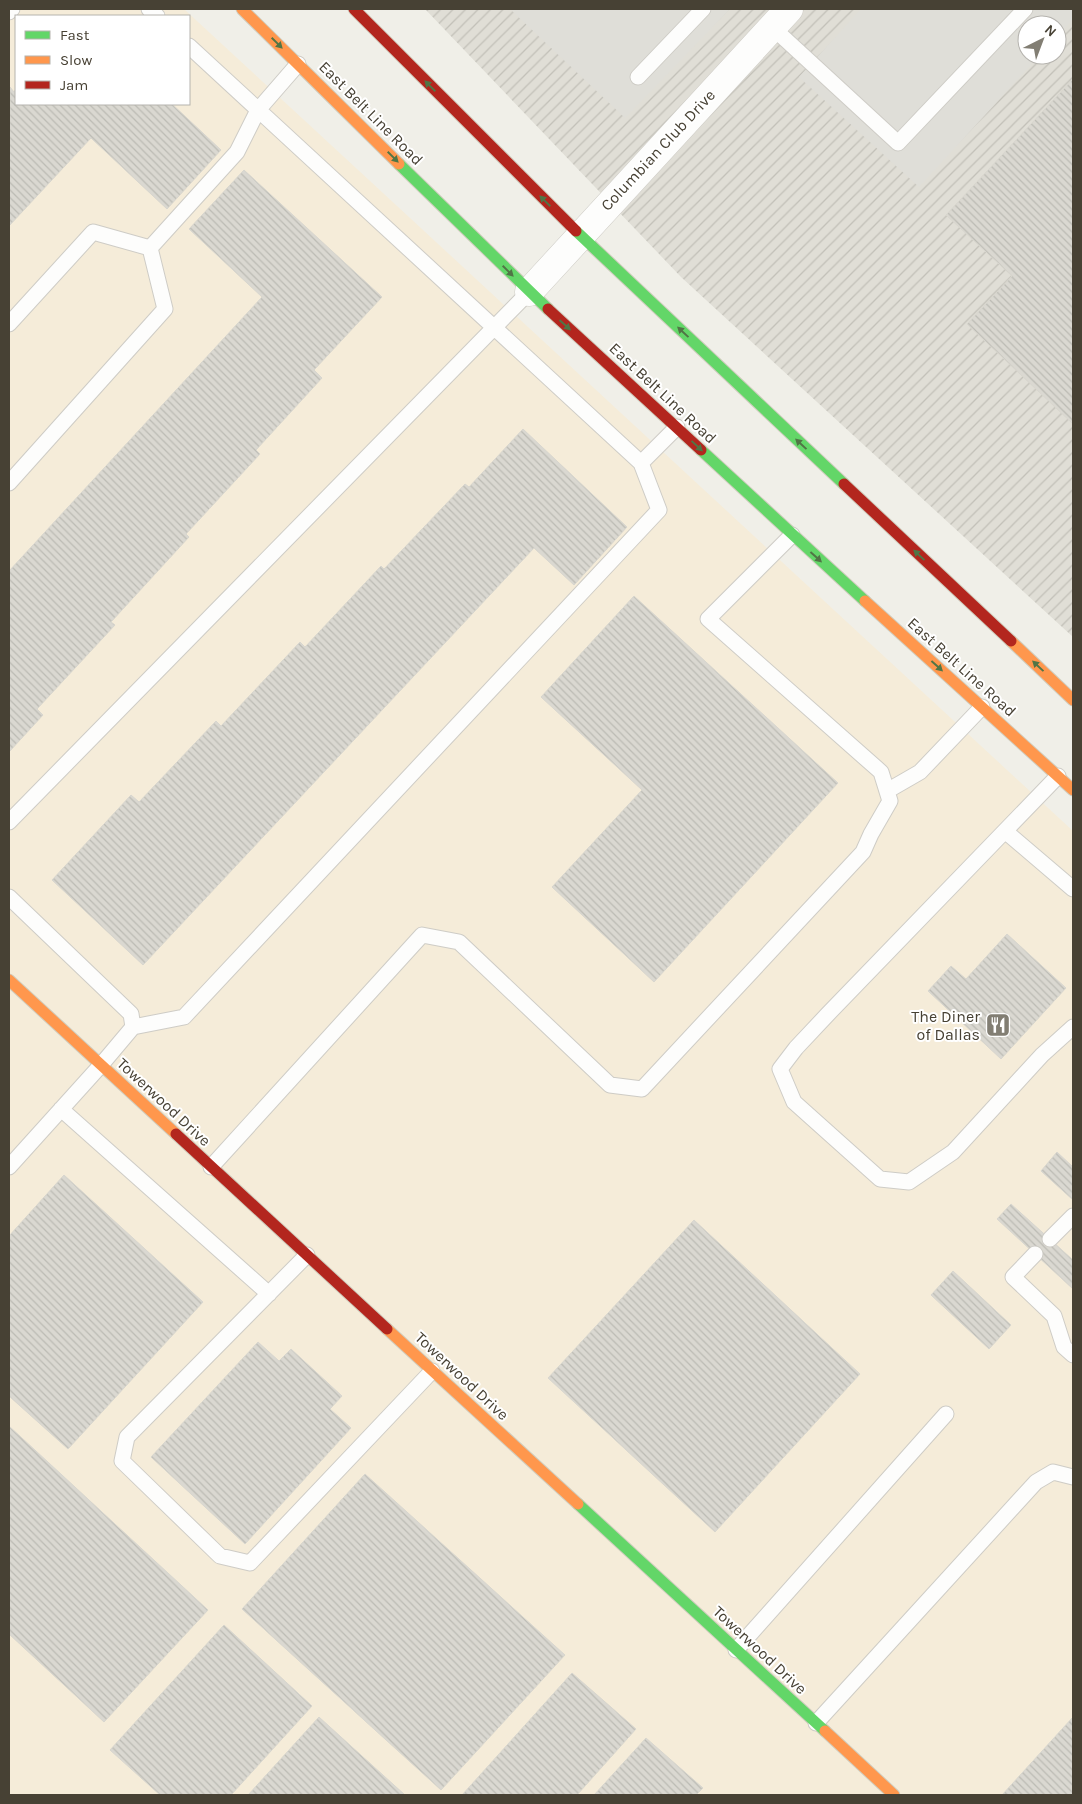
<svg xmlns="http://www.w3.org/2000/svg" width="1082" height="1804" viewBox="0 0 1082 1804" font-family="Karla,sans-serif">
<style>
.commercial{fill:#f5ecd9;fill-rule:evenodd}
.industrial{fill:url(#industrial-furrows);fill-rule:evenodd}
.parking{fill:#dfded8}
.building{fill:url(#building-back-hatch);stroke:#d8d6ce}
.lines{fill:none;stroke-linecap:round;stroke-linejoin:round}
.lane-casing{stroke:#ceccc6;stroke-width:17}
.street-casing{stroke:#ceccc6;stroke-width:29}
.fast-casing{stroke:#d0cdbe;stroke-width:13}
.slow-casing{stroke:#d0cdbe;stroke-width:13}
.jam-casing{stroke:#d0cdbe;stroke-width:13}
.lane{stroke:#fdfdfc;stroke-width:15}
.street{stroke:#fdfdfc;stroke-width:28}
.fast{stroke:#63d668;stroke-width:11}
.slow{stroke:#ff974d;stroke-width:11}
.jam{stroke:#b3261e;stroke-width:11}
.oneway{fill:#517546}
.labels{text-anchor:middle;dominant-baseline:central;stroke-width:4;stroke-linejoin:round;paint-order:stroke}
.street-label{font-size:16px;fill:#474134;stroke:#fff}
.poi-label{font-size:16px;fill:#474134;stroke:#fff;text-anchor:end}
</style>
<defs>
<pattern id="industrial-furrows" width="10" height="10" patternUnits="userSpaceOnUse" patternTransform="scale(1.25)"><rect width="10" height="10" fill="#e0ded6"/><path d="M-1 1l2-2M0 10L10 0M9 11l2-2" fill="none" stroke="#c2c0b8"/></pattern>
<pattern id="building-back-hatch" width="6" height="6" patternUnits="userSpaceOnUse" patternTransform="scale(1.25)"><rect width="6" height="6" fill="#dad8d1"/><path d="M-1 5l2 2M0 0l6 6M5-1l2 2" fill="none" stroke="#bcbbb4"/></pattern>
</defs>
<rect width="100%" height="100%" fill="#f0efe8"/>
<!-- commercial -->
<path class="commercial" d="M9,9h175l889,822v964h-1064zM16,16h173v88h-173z"/>
<!-- industrial -->
<path class="industrial" d="M425,9h648v628l-392,-360zM1027,25h30v30h-30z"/>
<!-- parking -->
<path class="parking" d="M510,9h220l-105,109z
M861,9h212v10l-16,18v-12h-30v30h13l-121,132 -120,-110z"/>
<!-- building -->
<path class="building" d="M1073,79v345l-106,-100 45,-48 -66,-61z
M10,87l4,5 2,-3v15h156l49,46 -54,59 -76,-71 -82,88z
M244,170l138,127 -68,73 8,8 -66,72 4,4 -74,80 3,3 -78,85 4,3 -78,84 6,6 -34,37v-181l253,-274 -73,-68z
M523,429l104,98 -53,58 -40,-37 -391,417 -91,-85 79,-85 8,7 77,-81 5,5 79,-84 5,5 76,-81 3,3 81,-85 4,3z
M634,596l204,187 -184,199 -102,-95 90,-97 -101,-93z
M1007,934l59,54 -65,71 -73,-68 23,-25 15,13z
M1057,1152l16,15v33l-32,-29z
M64,1175l139,127 -135,147 -59,-53v-160z
M1011,1204l62,56v29l-76,-70z
M694,1220l166,154 -145,158 -167,-154z
M953,1271l58,54 -22,24 -58,-54z
M258,1342l21,19 12,-12 51,47 -12,13 21,19 -106,116 -94,-87z
M9,1426l199,184 -104,112 -95,-88z
M365,1474l200,181 -124,135 -199,-181z
M224,1625l88,81 -81,89h-71l-50,-45z
M572,1673l64,56 -59,66h-115z
M319,1717l86,78h-157z
M1073,1717v78h-71z
M646,1738l57,50 -7,7h-102z"/>
<g class="lines">
<defs>
<path id="lane" d="M149,9l8,7
M9,12l3,-3
M772,27l126,116 127,-134
M189,46l452,417
M638,77l65,-68
M9,324l84,-92 57,16 87,-96 21,-42 40,-46
M9,483l156,-174 -15,-61
M1058,776l-231,239 -31,33 -16,21 14,33 86,77 29,3 44,-30 89,-97 31,-28
M887,791l33,-19 62,-65
M9,822l520,-530
M1005,831l68,58
M9,897l122,117 2,13 -32,38 -92,102
M133,1027l51,-10 475,-507 -18,-47 36,-36
M61,1109l208,185
M211,1167l211,-232 37,7 151,143 32,4 221,-237 8,-18 19,-33 -9,-29 -173,-153 84,-84
M1050,1239l23,-23
M1035,1254l-22,23 41,39 10,31 9,8
M307,1255l-180,182 -5,24 98,95 30,7 182,-192
M736,1650l210,-236
M816,1723l220,-241 17,-10 20,5"/>
<path id="street" d="M529,292l260,-283"/>
<path id="fast" d="M399,164l149,145
M576,231l268,253
M701,450l164,151
M578,1504l247,227"/>
<path id="slow" d="M242,9l157,155
M865,601l208,189
M1011,641l62,59
M9,980l167,154
M387,1329l191,175
M825,1731l69,64"/>
<path id="jam" d="M354,9l222,222
M548,309l153,141
M844,484l167,157
M176,1134l211,195"/>
</defs>
<!-- lane casing -->
<use href="#lane" class="lane-casing"/>
<!-- street casing -->
<use href="#street" class="street-casing"/>
<!-- fast casing -->
<use href="#fast" class="fast-casing"/>
<!-- slow casing -->
<use href="#slow" class="slow-casing"/>
<!-- jam casing -->
<use href="#jam" class="jam-casing"/>
<!-- lane -->
<use href="#lane" class="lane"/>
<!-- street -->
<use href="#street" class="street"/>
<!-- fast -->
<use href="#fast" class="fast"/>
<!-- slow -->
<use href="#slow" class="slow"/>
<!-- jam -->
<use href="#jam" class="jam"/>
</g>
<!-- one-way arrows -->
<defs><path id="oneway-solid" d="M-6-.8H1V-3.2L6.5 0L1 3.2V.8H-6Z" transform="scale(1.25)"/></defs>
<g class="oneway">
<use href="#oneway-solid" transform="translate(277 43) rotate(45)"/>
<use href="#oneway-solid" transform="translate(430 86) rotate(-135)"/>
<use href="#oneway-solid" transform="translate(393 157) rotate(45)"/>
<use href="#oneway-solid" transform="translate(545 201) rotate(-135)"/>
<use href="#oneway-solid" transform="translate(508 271) rotate(45)"/>
<use href="#oneway-solid" transform="translate(565 325) rotate(42)"/>
<use href="#oneway-solid" transform="translate(683 332) rotate(-137)"/>
<use href="#oneway-solid" transform="translate(801 444) rotate(-137)"/>
<use href="#oneway-solid" transform="translate(697 446) rotate(43)"/>
<use href="#oneway-solid" transform="translate(919 555) rotate(-137)"/>
<use href="#oneway-solid" transform="translate(816 557) rotate(42)"/>
<use href="#oneway-solid" transform="translate(937 666) rotate(42)"/>
<use href="#oneway-solid" transform="translate(1038 666) rotate(-137)"/>
</g>
<!-- icons -->
<defs>
<symbol id="restaurant-square" viewBox="-11 -11 22 22"><rect x="-9" y="-9" width="18" height="18" rx="4" fill="#827e73" stroke="#fff"/><path d="M-5-6h1v4h1v-4h1v4h1v-4h1v5L-1.5 .5V6h-2V.5L-5-1ZM5-6V6H3V1.5H1.5Q1.5-4 5-6Z" fill="#fff"/></symbol>
</defs>
<g fill-rule="evenodd">
<use href="#restaurant-square" x="984" y="1011" width="28" height="28"/>
</g>
<g class="labels">
<!-- street labels -->
<g class="street-label">
<text transform="translate(371 113) rotate(45)">East Belt Line Road</text>
<text transform="translate(658 150) rotate(-47)">Columbian Club Drive</text>
<text transform="translate(663 393) rotate(43)">East Belt Line Road</text>
<text transform="translate(962 667) rotate(42)">East Belt Line Road</text>
<text transform="translate(164 1102) rotate(43)">Towerwood Drive</text>
<text transform="translate(462 1376) rotate(43)">Towerwood Drive</text>
<text transform="translate(760 1650) rotate(43)">Towerwood Drive</text>
</g>
<!-- poi labels -->
<g class="poi-label">
<text x="980" y="1016">The Diner<tspan x="980" dy="18">of Dallas</tspan></text>
</g>
</g>
<!-- border -->
<rect width="1082" height="1804" fill="none" stroke="#474134" stroke-width="20"/>
<!-- legend -->
<rect x="15" y="15" width="175" height="90" fill="#ffffff" stroke="#b5b3ae"/>
<rect x="25" y="31" width="25" height="8" fill="#63d668" stroke="#b5b3ae"/>
<text x="60" y="40" font-size="15" fill="#474134">Fast</text>
<rect x="25" y="56" width="25" height="8" fill="#ff974d" stroke="#b5b3ae"/>
<text x="60" y="65" font-size="15" fill="#474134">Slow</text>
<rect x="25" y="81" width="25" height="8" fill="#b3261e" stroke="#b5b3ae"/>
<text x="60" y="90" font-size="15" fill="#474134">Jam</text>
<!-- north arrow -->
<g transform="translate(1042 40) rotate(42)"><circle r="24" fill="#ffffff" stroke="#b5b3ae"/>
<path d="M0-4L9 19L0 12L-9 19Z" fill="#827e73"/>
<text y="-8" font-size="14" font-weight="bold" text-anchor="middle" fill="#474134">N</text>
</g>
</svg>
